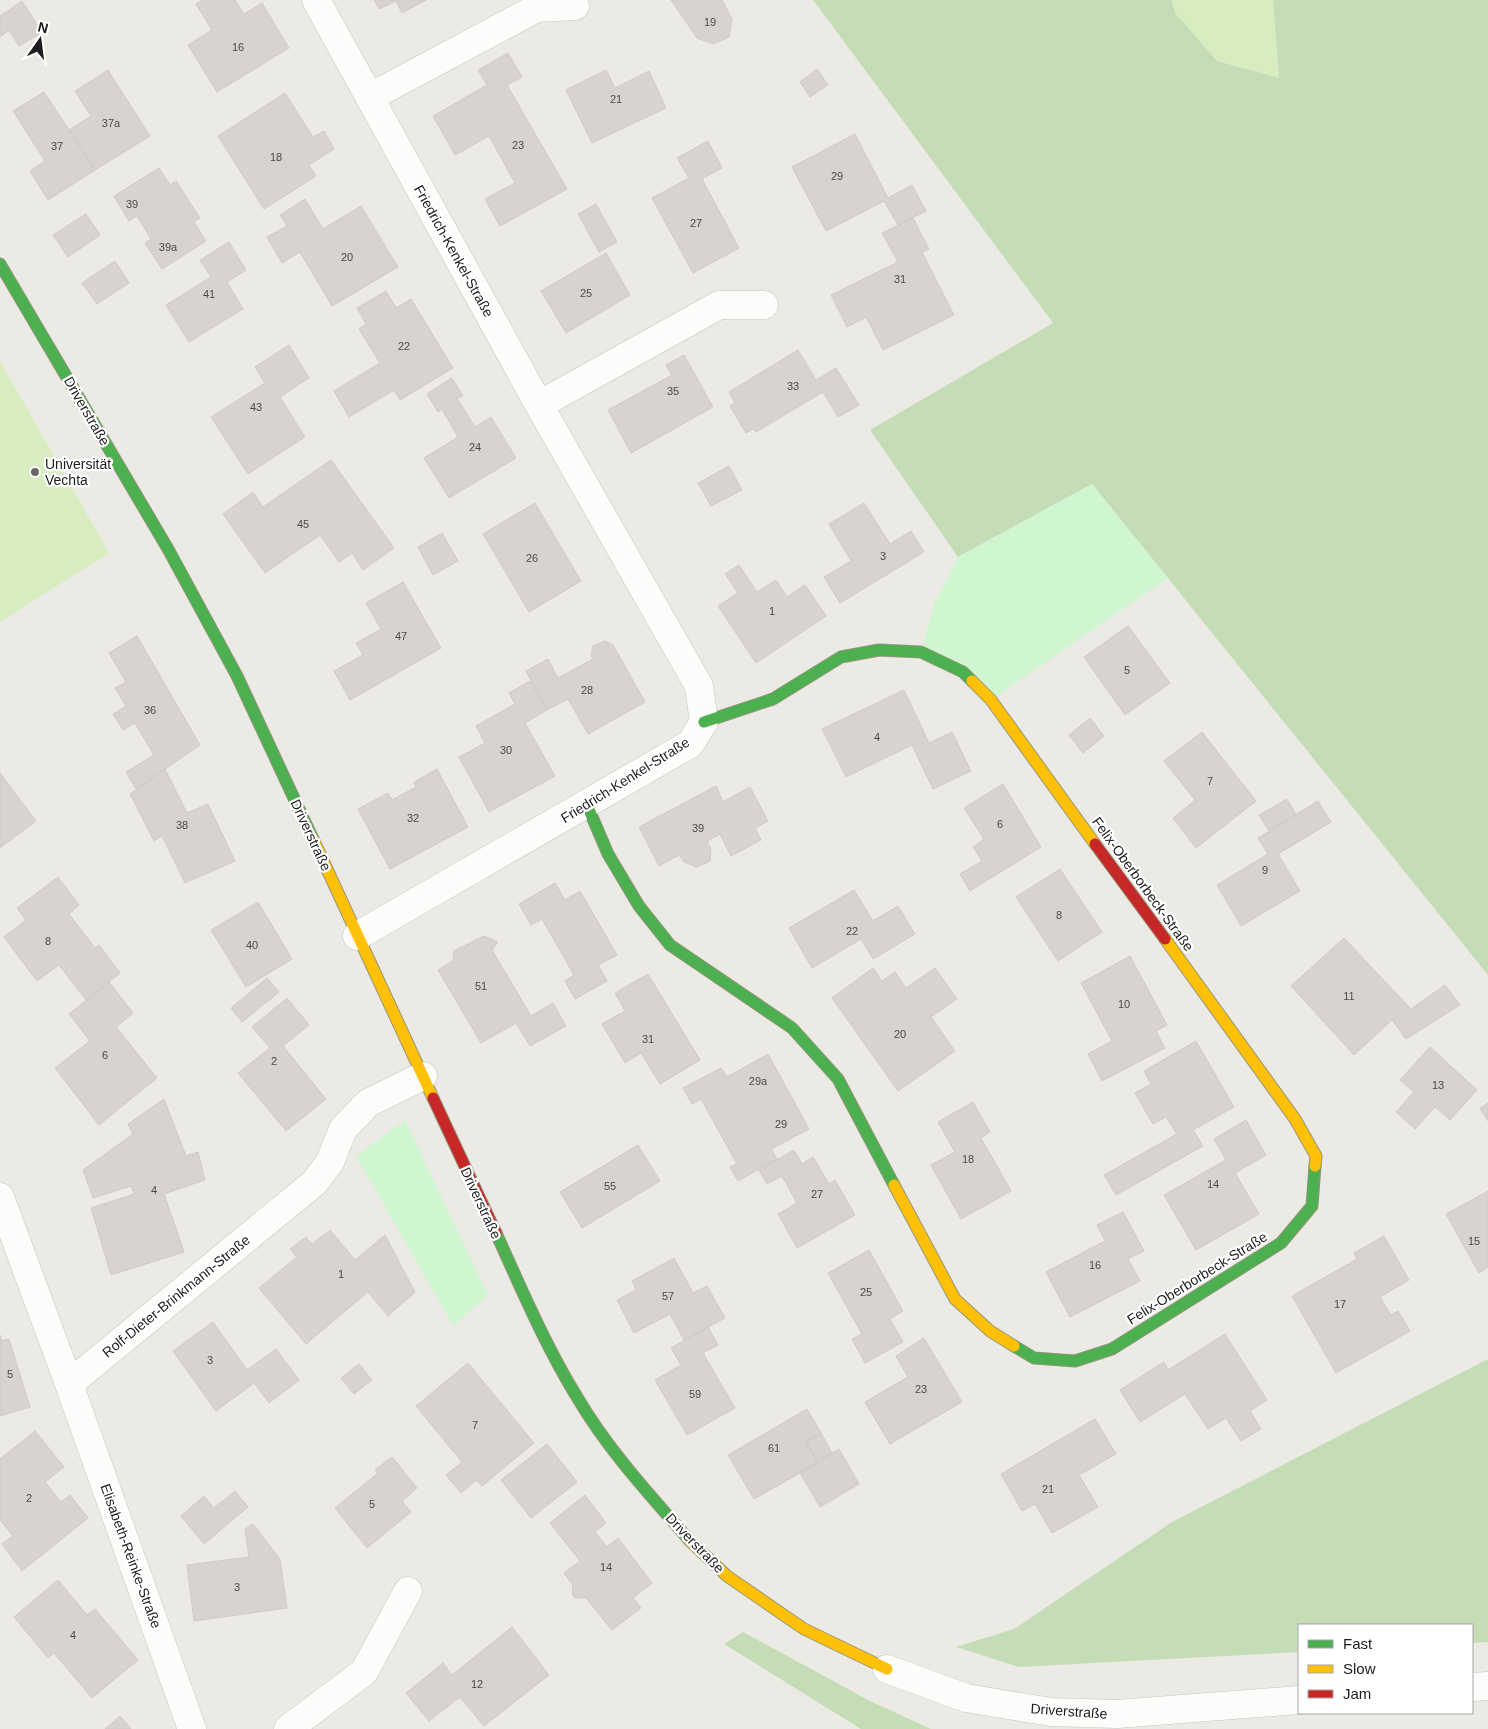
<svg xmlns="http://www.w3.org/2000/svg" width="1488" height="1729" viewBox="0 0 1488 1729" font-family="Arial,sans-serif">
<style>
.grass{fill:#d7edc0}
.forest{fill:#c4ddb7}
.park{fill:#d0f5d1}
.building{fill:#d6d3d0;stroke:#cfcbc6}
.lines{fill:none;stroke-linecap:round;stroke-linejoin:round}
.street-casing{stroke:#c4c4c1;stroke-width:29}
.fast-casing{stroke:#94967c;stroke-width:13}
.slow-casing{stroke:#94967c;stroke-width:13}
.jam-casing{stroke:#94967c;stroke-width:13}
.street{stroke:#fcfcfb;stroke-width:28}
.fast{stroke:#4caf50;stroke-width:11}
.slow{stroke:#ffc107;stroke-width:11}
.jam{stroke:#c62828;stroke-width:11}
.poi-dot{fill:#656563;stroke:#fff;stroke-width:2}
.labels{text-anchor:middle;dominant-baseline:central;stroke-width:4.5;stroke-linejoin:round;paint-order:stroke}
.number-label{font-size:11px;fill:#4b4a4a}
.street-label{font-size:14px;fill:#1d1d1d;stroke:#fff}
.poi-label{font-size:14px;fill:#1d1d1d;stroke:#fff;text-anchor:start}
</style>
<rect width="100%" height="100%" fill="#eceae5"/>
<!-- grass -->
<path class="grass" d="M1171,0h102l6,78 -62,-17 -41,-47z
M0,361l109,192 -109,69z"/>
<!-- forest -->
<path class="forest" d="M813,0h358l5,14 41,47 62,17 -6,-78h215v975l-396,-491 -134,73 -88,-127 183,-107z
M1488,1359v283l-16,1v-18h-173v27l-280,15 -63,-20 58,-18 158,-107z
M743,1632l127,69 61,28h-70l-137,-85z"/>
<!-- park -->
<path class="park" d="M1092,484l76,94 -177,122 -70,-48 14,-50 23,-45z
M405,1120l83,175 -35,31 -97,-170z"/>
<!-- building -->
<path class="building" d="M203,0h32l9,14 18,-11 27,45 -72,44 -29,-47 24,-15 -16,-26z
M374,0h52l-24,13 -6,-12 -17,8z
M671,0h51l10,19 -3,18 -16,7 -16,-6z
M22,1l20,31 -23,14 -10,-16 -9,7v-21z
M508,53l14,24 -15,8 60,104 -67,37 -15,-27 30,-16 -26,-47 -34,19 -22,-39 54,-31 -9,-15z
M817,69l11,16 -18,12 -10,-15z
M108,70l42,66 -55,34 -26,-40 22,-14 -16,-25z
M606,70l9,18 34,-17 17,37 -74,35 -26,-53z
M44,92l51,78 -47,30 -18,-29 15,-10 -32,-50z
M285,93l28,44 11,-6 10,18 -25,16 7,11 -52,33 -46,-73z
M855,134l33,64 24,-13 14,26 -28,14 -14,-24 -58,30 -34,-64z
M708,141l14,27 -20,11 37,69 -46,25 -41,-75 37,-20 -12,-20z
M159,168l11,17 6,-4 24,37 -6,4 12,19 -44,28 -17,-26 6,-4 -14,-23 -8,5 -15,-25z
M305,199l18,30 38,-23 37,61 -66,39 -32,-54 -18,11 -15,-26 20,-11 -7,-11z
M596,204l21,38 -18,10 -21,-38z
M86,214l14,21 -32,22 -15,-22z
M913,218l16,31 -7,3 32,63 -71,35 -17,-33 -19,10 -16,-32 67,-33 -16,-29z
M229,242l17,28 -19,12 16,27 -54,33 -23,-37 45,-28 -11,-17z
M606,253l24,42 -64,38 -25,-42z
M115,261l14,22 -32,21 -15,-21z
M386,291l10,17 15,-9 42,69 -53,32 -6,-10 -45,27 -15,-26 46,-28 -21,-34 7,-5 -9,-16z
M289,345l20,33 -29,19 25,40 -57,37 -37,-57 54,-34 -10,-16z
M798,350l18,30 20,-12 23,37 -21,12 -15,-25 -67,40 -3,-3 -7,4 -16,-27 5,-3 -6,-11z
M684,355l29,52 -82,46 -23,-43 64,-35 -6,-10z
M452,378l11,18 -6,2 18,29 16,-10 25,41 -67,40 -25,-40 34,-21 -16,-28 -4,3 -11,-18z
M331,460l63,88 -31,22 -11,-17 -13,9 -19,-27 -55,38 -42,-59 30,-22 10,15z
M729,466l13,24 -31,16 -13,-23z
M535,503l46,78 -52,31 -46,-78z
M864,503l26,41 21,-13 13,21 -84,51 -16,-26 27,-16 -22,-37z
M442,533l16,28 -25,14 -15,-28z
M739,565l18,27 19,-12 11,17 18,-12 21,31 -70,47 -38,-57 20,-13 -13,-19z
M403,582l38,66 -91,52 -16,-29 29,-16 -7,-12 25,-14 -15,-26z
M1128,626l42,57 -45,32 -41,-58z
M137,636l63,109 -64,44 -10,-17 28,-17 -19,-32 -12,7 -10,-16 13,-8 -11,-18 11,-6 -17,-29z
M605,641l8,4 32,57 -57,32 -20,-35 -21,11 -21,-39 22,-12 10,19 35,-19 -2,-4 2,-9z
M530,681l17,29 -22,13 30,53 -66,36 -30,-55 26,-14 -9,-17 39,-22 -6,-11z
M904,690l25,53 23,-11 19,39 -38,18 -21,-44 -66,32 -24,-48z
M1090,718l14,18 -21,17 -14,-18z
M1202,732l54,69 -60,47 -23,-30 22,-18 -31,-39z
M165,769l22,44 21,-9 27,57 -50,22 -23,-47 -8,5 -24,-47z
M437,769l31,58 -78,42 -32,-60 30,-16 4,7 24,-13 -2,-5z
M0,773l36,48 -36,27z
M1003,784l38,63 -71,44 -10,-17 22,-13 -9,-14 11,-8 -20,-31z
M716,786l7,16 27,-15 18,34 -13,7 6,12 -30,16 -11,-22 -13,7 4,8 -1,12 -13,6 -13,-5 -5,-7 -20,11 -20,-39z
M1287,799l9,15 -27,17 -10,-16z
M1318,801l13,21 -53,32 22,37 -59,35 -24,-41 51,-31 -10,-16z
M1060,869l42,63 -44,29 -42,-64z
M58,877l21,28 -10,9 26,34 4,-3 21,28 -34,27 -27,-35 -22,16 -33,-44 22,-17 -9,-12z
M555,883l10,17 15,-9 37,64 -19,10 9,16 -32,18 -10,-18 9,-6 -32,-56 -11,6 -12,-21z
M854,890l19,31 25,-15 17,28 -42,25 -12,-20 -49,29 -23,-40z
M258,902l34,57 -46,28 -35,-57z
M484,936l14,6 -6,8 39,66 22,-13 13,23 -36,20 -14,-23 -35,20 -43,-73 15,-9 1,-10z
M1344,938l67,71 34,-24 15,20 -54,34 -14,-19 -38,35 -63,-69z
M1130,956l37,69 -11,6 9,17 -63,33 -14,-27 24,-13 -31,-58z
M873,968l9,13 13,-9 11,16 29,-20 22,31 -26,18 24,34 -57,40 -66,-93z
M648,974l52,86 -40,24 -19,-31 -16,10 -23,-39 23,-13 -10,-18z
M267,978l12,14 -37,30 -11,-14z
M109,982l24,31 -17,14 41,51 -58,47 -44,-57 35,-27 -21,-27z
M287,998l22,27 -26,21 43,53 -40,32 -48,-58 32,-25 -18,-21z
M1196,1041l38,66 -41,23 10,16 -87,49 -12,-20 73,-41 -11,-17 -13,7 -18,-31 16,-9 -7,-13z
M1430,1047l47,43 -27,30 -15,-13 -20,22 -19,-17 18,-20 -14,-12z
M768,1054l41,75 -38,20 6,10 -39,22 -8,-14 7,-3 -36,-65 -9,5 -9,-16 38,-20 6,9z
M164,1099l22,57 12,-4 7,28 -41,14 20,58 -73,23 -20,-67 43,-14 -3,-8 -38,12 -10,-28 50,-36 -5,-10z
M973,1102l17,30 -9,6 30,53 -50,28 -30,-54 24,-13 -17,-30z
M1488,1103v18l-8,-13z
M1246,1120l20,35 -31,18 24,41 -63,36 -32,-55 62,-35 -12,-21z
M638,1145l22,36 -78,47 -22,-36z
M794,1150l8,14 11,-7 16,27 6,-4 20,35 -58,33 -19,-34 19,-11 -15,-27 -15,8 -8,-14z
M1488,1191v76l-9,6 -33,-59z
M1123,1212l21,39 -16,8 12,22 -70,36 -24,-45 59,-31 -8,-16z
M330,1230l25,30 30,-25 30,57 -27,24 -20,-24 -62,52 -47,-56 38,-31 -7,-8 16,-12 6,7z
M1384,1236l25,44 -29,17 11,18 7,-4 12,20 -74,42 -44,-77 65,-37 -3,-6z
M869,1250l34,61 -13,8 13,23 -38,21 -13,-24 10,-5 -34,-61z
M674,1258l19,35 14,-7 18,32 -41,22 -14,-26 -36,19 -17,-33 19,-10 -4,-9z
M213,1322l34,48 29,-21 23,31 -30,23 -15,-20 -38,28 -43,-60z
M708,1327l10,18 -15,8 32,55 -48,27 -32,-55 26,-15 -10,-17z
M1225,1334l42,66 -17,11 11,18 -20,12 -15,-23 -18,11 -23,-35 -45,28 -20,-32 44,-28 4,8z
M0,1335l2,6 7,-2 21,68 -30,9z
M924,1338l38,64 -72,42 -25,-42 43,-25 -12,-21z
M468,1363l66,80 -52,43 -6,-6 -15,13 -15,-18 16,-13 -46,-56z
M359,1364l13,16 -18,14 -13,-16z
M807,1409l14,24 -15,9 12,21 -64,36 -26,-44z
M1095,1419l21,35 -37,21 19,32 -46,26 -17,-29 -13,7 -21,-37z
M35,1431l29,36 -19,15 16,20 9,-7 18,23 -66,53 -20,-27 11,-8 -13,-16v-61z
M821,1433l11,20 -15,8 -11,-19z
M547,1444l30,38 -46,36 -30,-38z
M839,1449l20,35 -39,23 -20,-34z
M392,1457l25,31 -15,13 9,11 -44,36 -32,-40 43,-35 -3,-3z
M235,1491l13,16 -44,37 -23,-28 23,-20 10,12z
M585,1495l21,28 -11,9 12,15 11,-9 34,45 -19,15 8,10 -29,22 -26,-32h-11l-3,-4 1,-9 -9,-12 16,-12 -30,-38z
M253,1524l27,35 7,49 -93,13 -7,-56 62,-8 -4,-28z
M58,1580l29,35 8,-6 43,51 -46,38 -38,-45 -6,5 -34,-41z
M512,1627l37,48 -65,51 -24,-29 -31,24 -23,-28 37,-30 9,12z
M120,1716l11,13h-26z"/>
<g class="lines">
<defs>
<path id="street" d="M316,0l223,405 160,281 5,36 -14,22 -333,192
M370,97l167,-89 38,-2
M539,405l180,-100h45
M0,1197l69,187 245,-201 16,-21 13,-33 25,-26 55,-27
M69,1384l123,345
M887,1669l79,29 85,14 66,2 182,-14
M1472,1687l16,-1
M288,1729l76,-57 44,-81"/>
<path id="fast" d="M0,264l168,285 69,127 76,163
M704,722l69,-23 68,-42 38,-7 42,2 42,20 9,9
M587,805l21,49 31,52 31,39 122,83 46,51 56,106
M496,1233c25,55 49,112 81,164 31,53 73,98 113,144
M1014,1346l20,12 41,3 37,-12 169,-106 31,-37 3,-40"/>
<path id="slow" d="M972,681l19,19 104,144
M313,839l120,259
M1165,939l130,180 21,37 -1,10
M894,1185l61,114 35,32 24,15
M690,1541l37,35 77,53 83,40"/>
<path id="jam" d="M1095,844l70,95
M433,1098l63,135"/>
</defs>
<!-- street casing -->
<use href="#street" class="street-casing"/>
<!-- fast casing -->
<use href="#fast" class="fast-casing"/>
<!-- slow casing -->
<use href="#slow" class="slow-casing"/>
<!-- jam casing -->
<use href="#jam" class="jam-casing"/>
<!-- street -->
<use href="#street" class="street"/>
<!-- fast -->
<use href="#fast" class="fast"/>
<!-- slow -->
<use href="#slow" class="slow"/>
<!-- jam -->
<use href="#jam" class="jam"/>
</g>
<!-- markers -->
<circle class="poi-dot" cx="35" cy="472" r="5"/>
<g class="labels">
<!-- number labels -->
<g class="number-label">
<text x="710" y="22">19</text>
<text x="238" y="47">16</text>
<text x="616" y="99">21</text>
<text x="111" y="123">37a</text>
<text x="518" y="145">23</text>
<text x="57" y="146">37</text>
<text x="276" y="157">18</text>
<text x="837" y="176">29</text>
<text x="132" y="204">39</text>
<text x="696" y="223">27</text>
<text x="168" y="247">39a</text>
<text x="347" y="257">20</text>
<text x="900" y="279">31</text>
<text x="586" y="293">25</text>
<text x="209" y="294">41</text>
<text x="404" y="346">22</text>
<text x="793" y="386">33</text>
<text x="673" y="391">35</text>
<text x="256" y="407">43</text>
<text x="475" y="447">24</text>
<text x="303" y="524">45</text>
<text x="883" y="556">3</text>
<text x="532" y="558">26</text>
<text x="772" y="611">1</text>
<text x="401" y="636">47</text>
<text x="1127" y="670">5</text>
<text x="587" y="690">28</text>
<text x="150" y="710">36</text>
<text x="877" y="737">4</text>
<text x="506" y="750">30</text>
<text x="1210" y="781">7</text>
<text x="413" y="818">32</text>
<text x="1000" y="824">6</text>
<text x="182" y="825">38</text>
<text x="698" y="828">39</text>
<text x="1265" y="870">9</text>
<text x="1059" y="915">8</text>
<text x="852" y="931">22</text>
<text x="48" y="941">8</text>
<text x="252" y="945">40</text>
<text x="481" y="986">51</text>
<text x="1349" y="996">11</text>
<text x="1124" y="1004">10</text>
<text x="900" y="1034">20</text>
<text x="648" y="1039">31</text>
<text x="105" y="1055">6</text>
<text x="274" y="1061">2</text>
<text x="758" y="1081">29a</text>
<text x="1438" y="1085">13</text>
<text x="781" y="1124">29</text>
<text x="968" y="1159">18</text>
<text x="1213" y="1184">14</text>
<text x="610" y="1186">55</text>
<text x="154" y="1190">4</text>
<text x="817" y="1194">27</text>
<text x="1474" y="1241">15</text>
<text x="1095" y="1265">16</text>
<text x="341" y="1274">1</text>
<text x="866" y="1292">25</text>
<text x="668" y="1296">57</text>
<text x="1340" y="1304">17</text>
<text x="210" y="1360">3</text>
<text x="10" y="1374">5</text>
<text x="921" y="1389">23</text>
<text x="695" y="1394">59</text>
<text x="475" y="1425">7</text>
<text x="774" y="1448">61</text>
<text x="1048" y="1489">21</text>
<text x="29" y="1498">2</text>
<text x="372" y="1504">5</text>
<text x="606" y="1567">14</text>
<text x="237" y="1587">3</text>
<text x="73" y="1635">4</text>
<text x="477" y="1684">12</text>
</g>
<!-- street labels -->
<g class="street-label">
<text transform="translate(454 251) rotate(61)">Friedrich-Kenkel-Straße</text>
<text transform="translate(87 411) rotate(60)">Driverstraße</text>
<text transform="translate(625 780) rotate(-32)">Friedrich-Kenkel-Straße</text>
<text transform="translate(311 835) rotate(65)">Driverstraße</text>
<text transform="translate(1143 884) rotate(54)">Felix-Oberborbeck-Straße</text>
<text transform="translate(481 1203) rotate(65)">Driverstraße</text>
<text transform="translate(1197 1278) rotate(-32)">Felix-Oberborbeck-Straße</text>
<text transform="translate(176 1296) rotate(-39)">Rolf-Dieter-Brinkmann-Straße</text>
<text transform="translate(695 1543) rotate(46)">Driverstraße</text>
<text transform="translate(131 1556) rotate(70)">Elisabeth-Reinke-Straße</text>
<text transform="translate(1069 1711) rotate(4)">Driverstraße</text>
</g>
<!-- poi labels -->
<g class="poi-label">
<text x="45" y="464">Universität<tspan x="45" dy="16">Vechta</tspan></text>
</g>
</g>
<!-- legend -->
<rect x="1298" y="1624" width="175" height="90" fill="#ffffff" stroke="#a5a5a5"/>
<rect x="1308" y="1640" width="25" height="8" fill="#4caf50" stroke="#a5a5a5"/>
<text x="1343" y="1649" font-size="15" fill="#1d1d1d">Fast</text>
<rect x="1308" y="1665" width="25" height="8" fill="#ffc107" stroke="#a5a5a5"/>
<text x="1343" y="1674" font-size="15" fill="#1d1d1d">Slow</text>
<rect x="1308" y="1690" width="25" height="8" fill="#c62828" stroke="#a5a5a5"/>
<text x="1343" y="1699" font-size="15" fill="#1d1d1d">Jam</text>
<!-- north arrow -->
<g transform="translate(40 40) rotate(14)" stroke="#ffffff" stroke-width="4" paint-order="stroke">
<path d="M0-4L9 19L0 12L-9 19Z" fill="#1d1d1d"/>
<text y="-8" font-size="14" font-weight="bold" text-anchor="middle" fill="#1d1d1d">N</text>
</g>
</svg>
